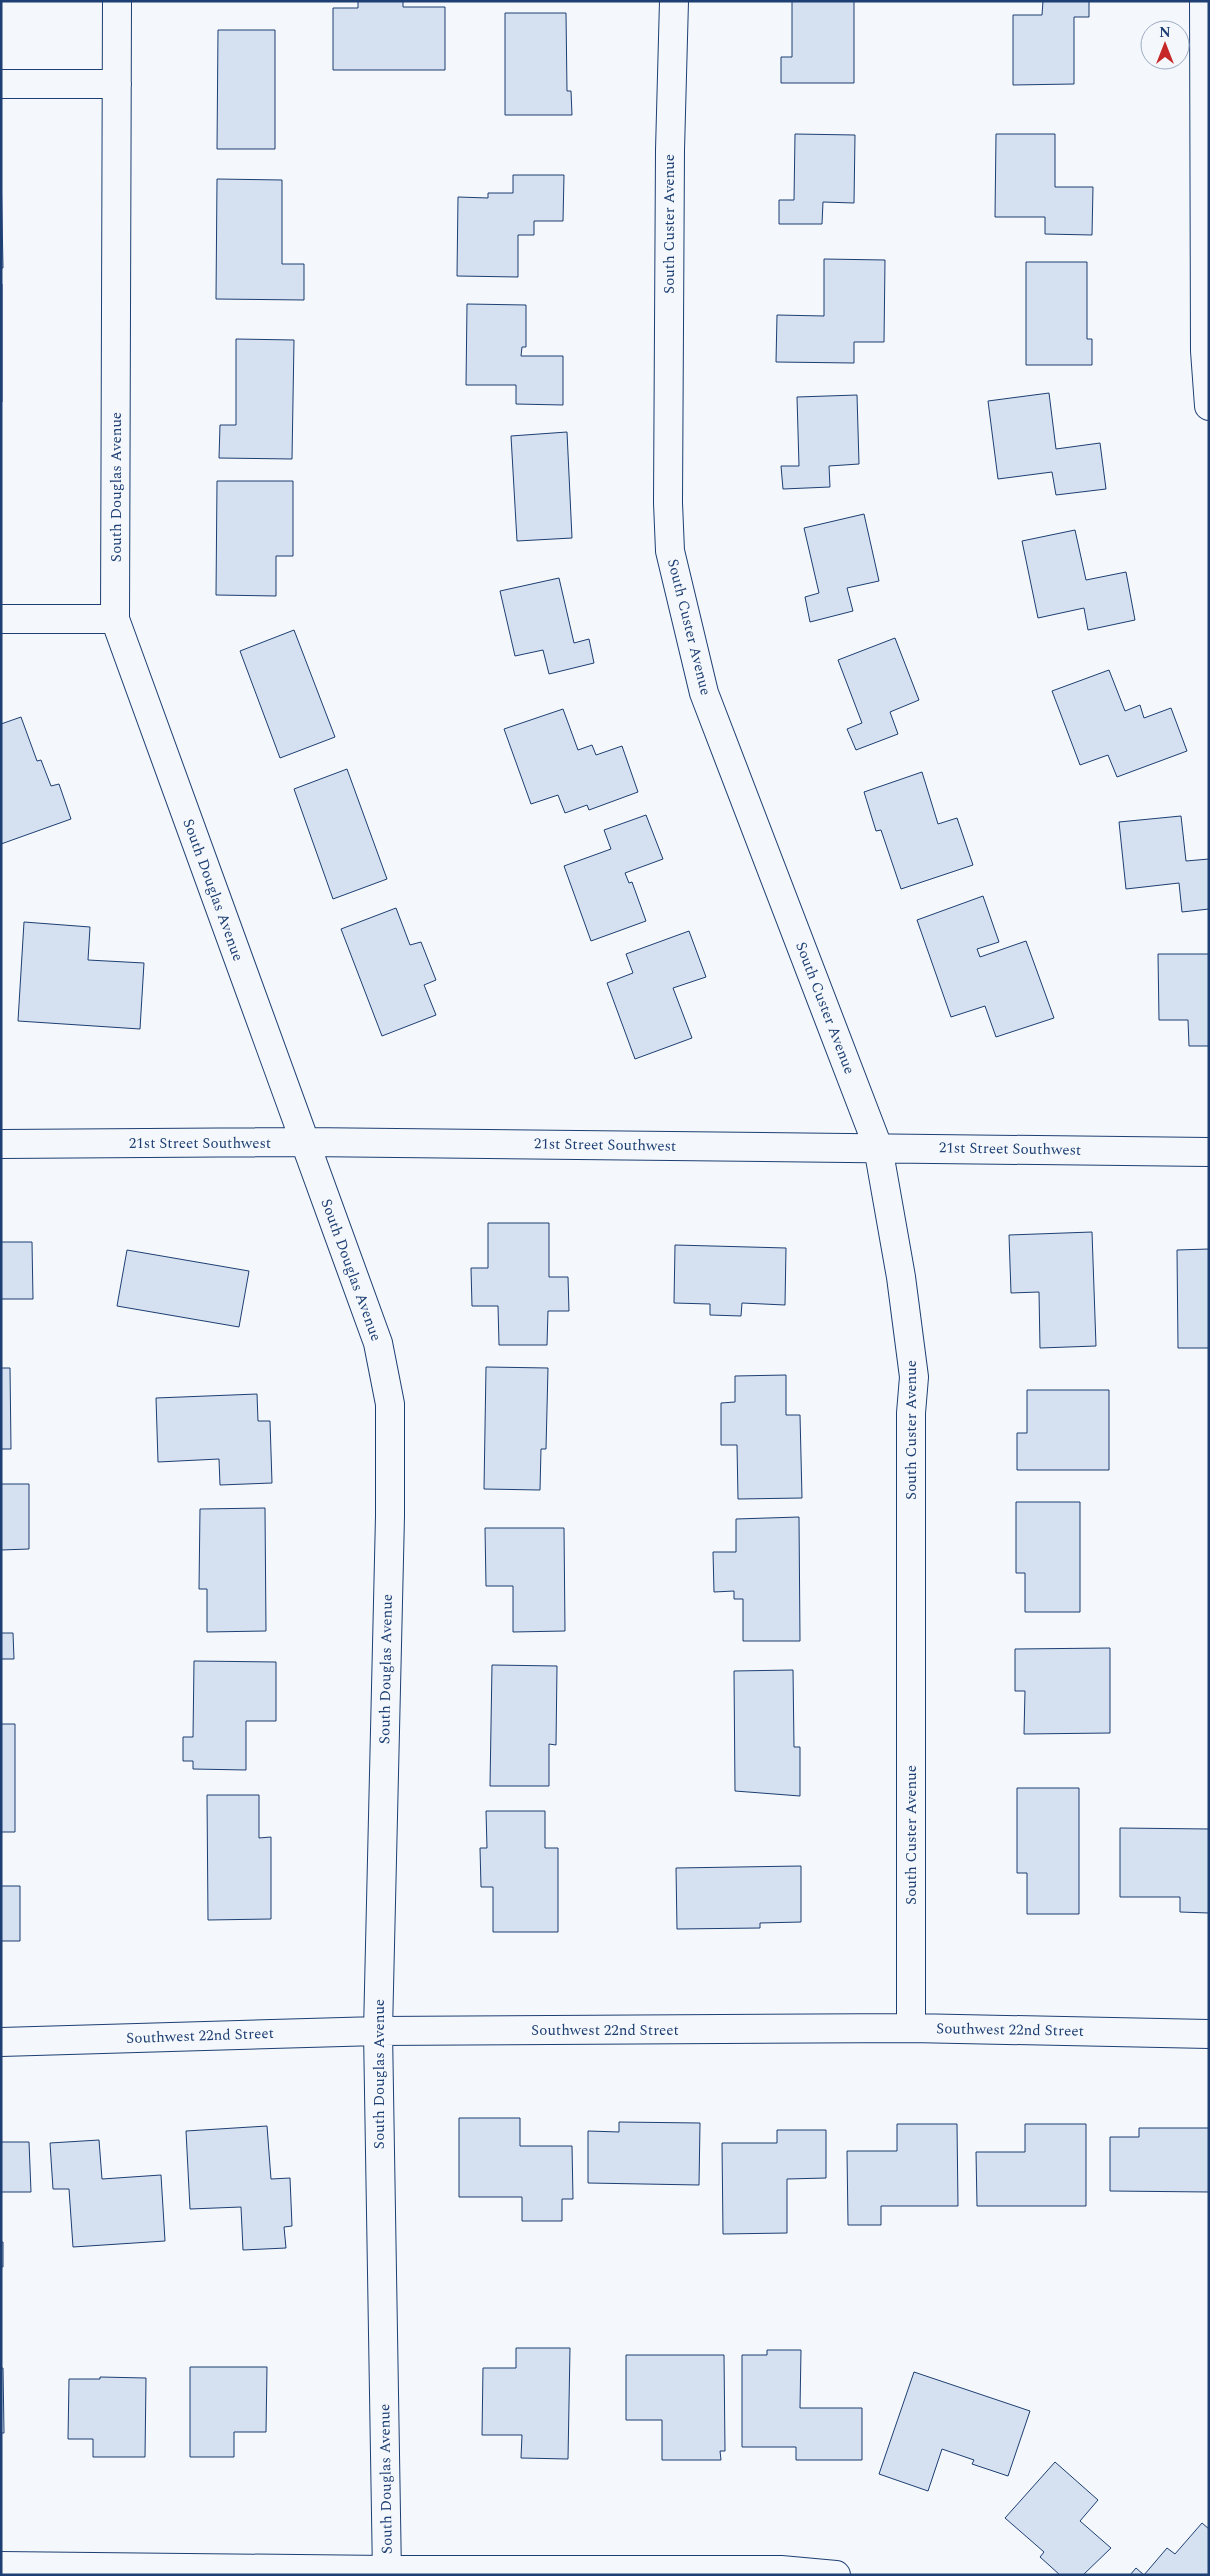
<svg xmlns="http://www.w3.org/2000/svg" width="1210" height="2576" viewBox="0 0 1210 2576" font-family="Spectral,serif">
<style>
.building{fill:#d5e0f0;stroke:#1d3f73}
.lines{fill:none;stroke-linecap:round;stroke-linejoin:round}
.minor-casing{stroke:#1d3f73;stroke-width:30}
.minor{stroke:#f4f7fb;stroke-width:28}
.labels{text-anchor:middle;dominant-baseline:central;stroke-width:4;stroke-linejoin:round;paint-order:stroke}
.street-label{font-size:15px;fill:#1d3f73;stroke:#f4f7fb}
</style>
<rect width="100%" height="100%" fill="#f4f7fb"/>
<!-- building -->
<path class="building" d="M358,1h45v6h42v63h-112v-62h25z
M792,1h62v82h-73v-26h11z
M1043,1h46v16h-15v67l-61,1v-70h29z
M505,13h61l1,78h4l1,24h-67z
M218,30h57v119h-58z
M795,134l60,1 -1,68 -31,-1 -1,22h-43v-24h15z
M996,134h59v53h38l-1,48 -47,-1v-17h-50z
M1,167l2,101h-2z
M513,175h51l-1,46h-29v14h-16v42l-61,-1 1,-79 30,1v-5h25z
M217,179l65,1v84h22v36l-88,-1z
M824,259l61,1 -1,82h-30v21l-78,-1 1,-47 47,1z
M1026,262h61v77h5v26h-66z
M1,284h1v118h-1z
M467,304l59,1v42h-4l-1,9h42v49l-47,-1v-19h-50z
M236,339l58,1 -2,119 -73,-1 1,-33h16z
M1049,393l7,56 44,-6 6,46 -50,6 -4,-23 -54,7 -10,-78z
M857,395l2,69 -30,2 1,21 -47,2 -2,-23h18l-2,-69z
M567,432l5,106 -55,3 -6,-105z
M217,481h76v75h-17v40l-60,-1z
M864,514l15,67 -32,7 6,23 -43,11 -5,-25 14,-4 -15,-65z
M1075,530l11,50 40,-8 9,48 -47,10 -4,-22 -46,10 -16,-77z
M559,578l15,65 15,-4 5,24 -45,11 -6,-24 -28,6 -15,-65z
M294,630l41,107 -55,21 -40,-107z
M895,638l24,62 -29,12 8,22 -42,16 -9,-21 15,-6 -24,-63z
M1109,670l16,41 15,-6 4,13 27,-10 16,43 -70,26 -9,-22 -28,10 -28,-74z
M563,709l15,41 14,-5 4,10 26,-9 16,46 -49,18 -2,-5 -22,8 -7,-18 -27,9 -27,-75z
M21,717l16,44 4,-1 10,26 8,-2 12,35 -70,25v-120z
M347,769l40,110 -54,20 -39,-110z
M922,772l16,52 19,-6 16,47 -72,24 -20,-59 -5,1 -12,-39z
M646,815l17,44 -38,14 4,10 3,-1 14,39 -55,20 -27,-75 47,-17 -7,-19z
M1181,816l5,45 23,-2v50l-27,3 -3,-29 -53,6 -7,-67z
M983,896l16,46 -22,7 3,8 46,-16 28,77 -58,19 -11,-31 -34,11 -34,-97z
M396,908l14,37 11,-3 15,38 -12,5 12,30 -54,21 -41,-107z
M24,922l66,5 -2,33 56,3 -4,66 -122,-8z
M689,931l17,46 -33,11 19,50 -57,21 -28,-76 26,-10 -7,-19z
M1158,954h51v92h-20l-1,-26h-29z
M488,1223h61v54h19l1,34h-21l-1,34h-48l-1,-39h-26l-1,-38h17z
M1092,1232l4,114 -56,2 -1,-56 -28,1 -2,-58z
M1,1242h31l1,57h-32z
M675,1245l111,3 -1,57 -43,-2 -1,13 -31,-1v-11l-36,-1z
M1209,1249v99h-31l-1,-98z
M127,1250l122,21 -10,56 -122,-21z
M486,1367l62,1 -2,81h-5l-1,41 -56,-1z
M1,1368h9l1,81h-10z
M786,1375v40h14l2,83 -64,1 -1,-54h-16v-42l14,-1v-26z
M1027,1390h82v80h-92v-37h10z
M257,1394l1,27h12l2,62 -52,2 -1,-26 -61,3 -2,-64z
M1,1484h28v65l-28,1z
M1016,1502h64v110h-55v-39h-9z
M265,1508l1,123 -59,1v-43h-8l1,-80z
M799,1517l1,124h-57v-42h-9v-8l-20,1 -1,-40h23v-33z
M485,1528h79l1,103 -52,1v-46h-27z
M1,1633h12l1,26h-13z
M1110,1648v85l-86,1 1,-43h-10v-42z
M194,1661l82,1v59h-30v49l-53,-1v-8h-10v-24h10z
M492,1665l65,1 -1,79 -7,-1v42h-59z
M793,1670l1,77h6v49l-65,-5 -1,-120z
M1,1724h14v108h-14z
M1017,1788h62v126h-52v-41h-10z
M207,1795h52v43l12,-1v82l-63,1z
M486,1811h59v37h13v84h-65v-45h-12l-1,-39h7z
M1120,1828l89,1v84l-29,-1v-15h-60z
M801,1866v56l-41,1v5l-83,1 -1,-61z
M1,1886h19v55h-19z
M459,2118h61v28h52l1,53h-11v22h-40v-24h-63z
M619,2122l81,1 -1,62 -111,-2v-52l31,1z
M897,2124h60l1,82h-77v19h-33l-1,-74h50z
M1025,2124h61v82h-109l-1,-54h49z
M267,2126l4,53 19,-1 2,48 -8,1 2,21 -43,2 -2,-43 -51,2 -4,-78z
M1139,2128h70v64l-99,-1v-54h29z
M777,2130h49v48l-39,1v54l-64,1 -1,-91h55z
M99,2140l3,39 59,-4 4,66 -92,6 -4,-58h-16l-3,-46z
M1,2142h28l2,50h-30z
M1,2242h2v25h-2z
M516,2348h54l-2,111 -47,-1 1,-23h-40l1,-67h33z
M767,2350h34l-1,58h62v52h-66v-13h-54v-92h25z
M626,2355h98l1,96h-5l1,9h-59v-40h-36z
M190,2367h77l-1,65h-32v25h-44z
M1,2368h2l1,65h-3z
M914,2372l116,39 -22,65 -36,-12 2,-4 -32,-11 -14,42 -49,-17z
M100,2377l46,1 -1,79h-52v-18h-25l1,-60h31z
M1055,2462l43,38 -18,21 31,27 -28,27h-23l-20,-18 4,-5 -39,-34z
M1202,2523l7,6v46h-65l23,-27 8,6z
M1136,2568l8,7h-14z"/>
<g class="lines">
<defs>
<path id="minor" d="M117,1l-2,618 263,724 12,61v112l-12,515 9,544
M674,1l-4,149 -2,353 2,48 34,142 174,454 23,130 13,100 -3,36v615
M1204,1l1,350 4,55
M1,84h116
M1,619h114
M1,1144l304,-2 904,10
M1,2042l377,-11 533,-3 298,6
M1,2566l386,4h394l55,5"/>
</defs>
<!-- minor casing -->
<use href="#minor" class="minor-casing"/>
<!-- minor -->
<use href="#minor" class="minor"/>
</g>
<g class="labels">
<!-- street labels -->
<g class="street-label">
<text transform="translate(669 224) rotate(-90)">South Custer Avenue</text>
<text transform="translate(116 487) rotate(-90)">South Douglas Avenue</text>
<text transform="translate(689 627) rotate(76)">South Custer Avenue</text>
<text transform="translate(213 890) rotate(70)">South Douglas Avenue</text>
<text transform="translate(825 1008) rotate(69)">South Custer Avenue</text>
<text x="200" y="1143">21st Street Southwest</text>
<text transform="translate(605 1145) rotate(1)">21st Street Southwest</text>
<text transform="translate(1010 1149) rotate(1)">21st Street Southwest</text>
<text transform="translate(351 1270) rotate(70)">South Douglas Avenue</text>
<text transform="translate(911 1430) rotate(-90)">South Custer Avenue</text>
<text transform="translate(386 1669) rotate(-89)">South Douglas Avenue</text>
<text transform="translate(911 1835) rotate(-90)">South Custer Avenue</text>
<text x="605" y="2030">Southwest 22nd Street</text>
<text transform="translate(1010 2030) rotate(1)">Southwest 22nd Street</text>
<text transform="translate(200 2036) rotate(-2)">Southwest 22nd Street</text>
<text transform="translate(379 2074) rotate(-90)">South Douglas Avenue</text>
<text transform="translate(386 2479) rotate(-91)">South Douglas Avenue</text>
</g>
</g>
<!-- border -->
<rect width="1210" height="2576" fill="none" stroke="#1d3f73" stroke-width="5"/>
<!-- north arrow -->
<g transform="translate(1165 45)"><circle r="24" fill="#f4f7fb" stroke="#9eadc5"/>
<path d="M0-4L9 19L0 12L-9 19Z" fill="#c62828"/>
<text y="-8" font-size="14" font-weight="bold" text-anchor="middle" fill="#1d3f73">N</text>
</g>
</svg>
